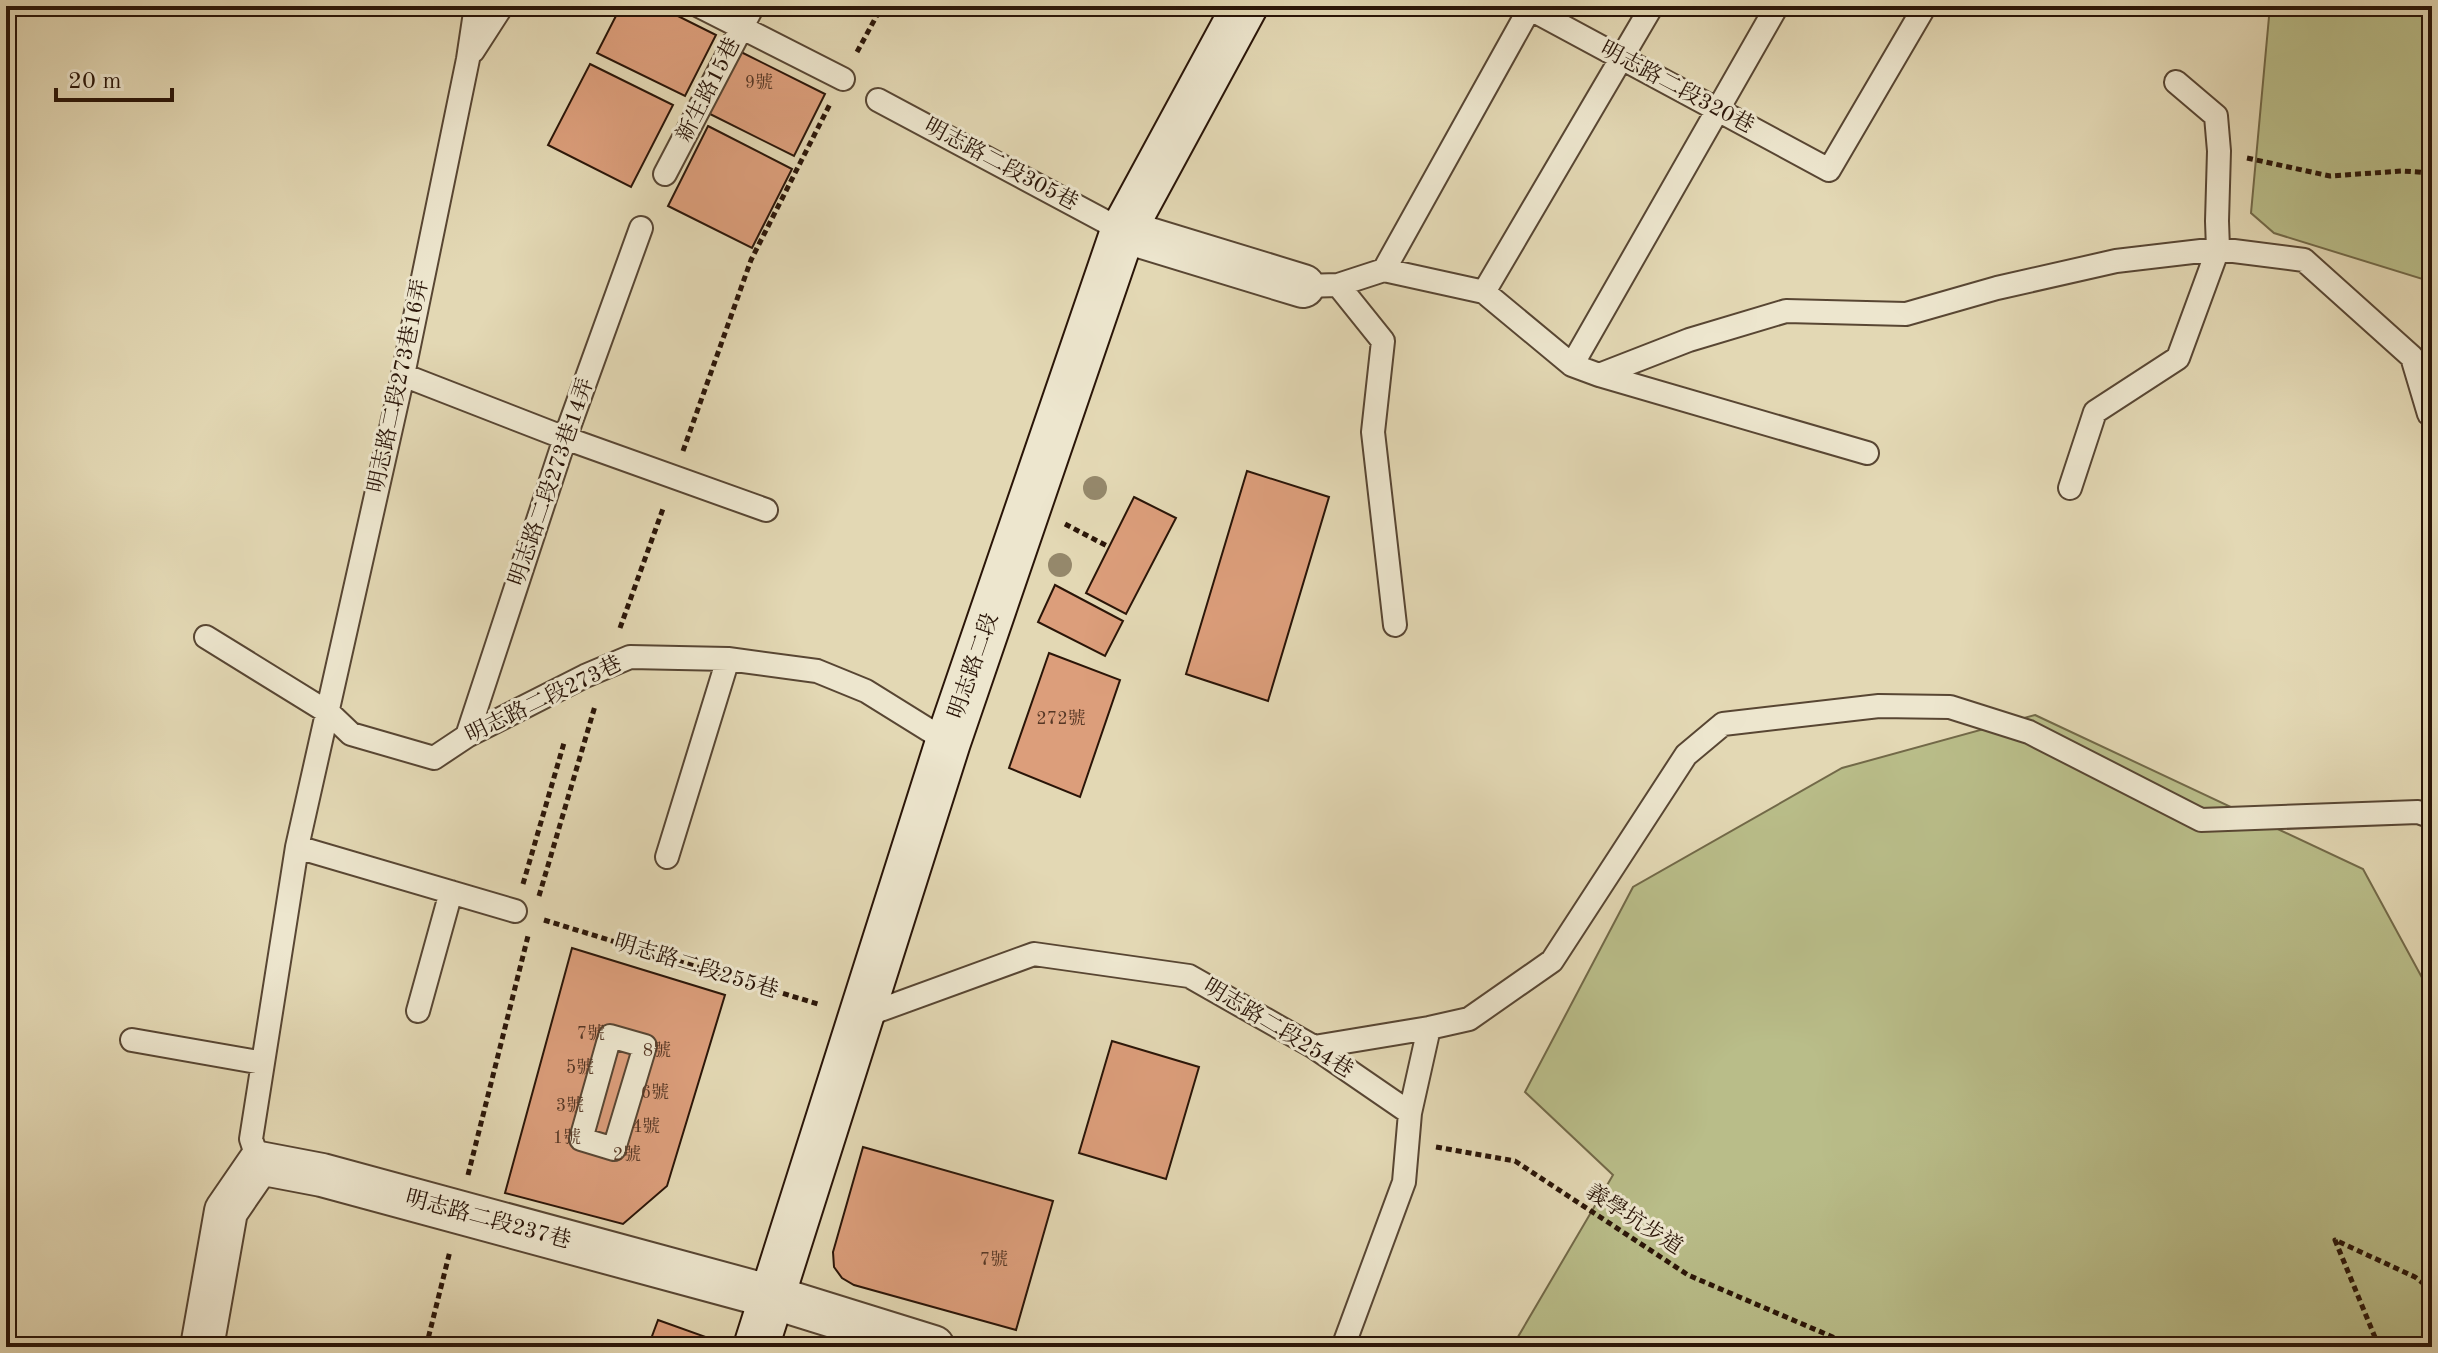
<svg xmlns="http://www.w3.org/2000/svg" width="2438" height="1353" viewBox="0 0 2438 1353" font-family="'Old Standard TT','Noto Serif TC',serif">
<style>
.green{fill:#b9bd89;stroke:#726948;stroke-width:2}
.building{fill:#dc9e7b;stroke:#2a1508;stroke-width:2}
.lines{fill:none;stroke-linecap:round;stroke-linejoin:round}
.lane-casing{stroke:#584633;stroke-width:26}
.street-casing{stroke:#584633;stroke-width:46}
.secondary-casing{stroke:#2a1508;stroke-width:48}
.path{stroke:#2a1508;stroke-width:5;stroke-dasharray:6 4;stroke-linecap:butt}
.lane{stroke:#ede6ce;stroke-width:22}
.street{stroke:#ede6ce;stroke-width:42}
.secondary{stroke:#ede6ce;stroke-width:44}
.tree{fill:#95886b}
.labels{text-anchor:middle;dominant-baseline:central;stroke-width:6;stroke-linejoin:round;paint-order:stroke}
.number-label{font-size:18px;fill:#563725}
.street-label{font-size:22px;fill:#2a1508;stroke:#ede6ce}
</style>
<rect width="100%" height="100%" fill="#e3d8b4"/>
<filter id="stains"><feTurbulence type="fractalNoise" baseFrequency=".0025" numOctaves="4"/><feColorMatrix values="0 0 0 0 .2 0 0 0 0 .09 0 0 0 0 .02 0 0 0 .5 -.17"/></filter>
<radialGradient id="worn" r=".72"><stop offset=".6" stop-color="#630" stop-opacity="0"/><stop offset="1" stop-color="#630" stop-opacity=".3"/></radialGradient>
<!-- green -->
<path class="green" d="M2270,6h162v276l-158,-49 -23,-20z
M2035,715l328,154 69,127v351h-920l101,-172 -88,-83 108,-205 209,-119z"/>
<!-- building -->
<path class="building" d="M621,6h37l58,29 -31,61 -88,-43z
M737,50l88,44 -31,62 -88,-44z
M590,64l83,41 -42,82 -83,-42z
M708,126l84,43 -40,79 -84,-42z
M1247,471l82,26 -61,204 -82,-27z
M1134,497l42,21 -50,96 -40,-21z
M1055,585l68,36 -18,35 -67,-34z
M1049,653l71,27 -40,117 -71,-29z
M572,948l153,47 -58,191 -44,38 -118,-31z
M1112,1041l87,26 -33,112 -87,-26z
M863,1147l190,54 -37,129 -162,-45 -12,-7 -8,-11 -1,-15z
M658,1320l59,21 -2,6h-67z"/>
<g class="lines">
<defs>
<path id="lane" d="M699,6l144,73
M1525,6l304,164 96,-164
M473,51l29,-45
M878,100l245,131
M665,174l88,-168
M1384,270l147,-264
M1338,285l45,56 -10,91 22,193
M1303,286l35,-1 46,-15 100,22 88,73 27,10 90,-35 97,-29 120,3 91,-26 119,-27 102,-12 86,11 108,97 17,57 3,2
M1484,292l168,-286
M1572,365l205,-359
M403,375l162,63 201,72
M1599,375l268,78
M2070,488l25,-76 83,-54 40,-109 -1,-28 2,-70 -3,-35 -40,-34
M206,637l123,76 22,21 83,24 33,-22 118,-60 45,-19 98,2 89,12 49,20 82,51
M467,736l98,-298 76,-210
M297,847l218,64
M667,857l61,-198
M418,1011l33,-119
M861,1017l173,-63 155,22 125,71 96,66
M610,1036l35,10 -31,103 -33,-10z
M132,1040l131,23
M1314,1047l115,-19 40,-9 83,-58 134,-206 37,-31 156,-18 71,1 79,25 172,88 217,-8 14,5
M259,1163l-8,-24 46,-292 106,-472 65,-316 8,-53
M1343,1347l61,-165 6,-69 19,-85"/>
<path id="street" d="M1123,231l180,55
M202,1347l24,-136 33,-48 63,12 450,122 161,50"/>
<path id="secondary" d="M756,1347l192,-605 175,-511 122,-225"/>
</defs>
<!-- lane casing -->
<use href="#lane" class="lane-casing"/>
<!-- street casing -->
<use href="#street" class="street-casing"/>
<!-- secondary casing -->
<use href="#secondary" class="secondary-casing"/>
<!-- path -->
<path class="path" d="M857,52l25,-46
M2247,158l83,18 72,-5 30,2
M683,451l68,-191 79,-156
M1065,524l44,23
M620,628l44,-122
M523,884l41,-141
M539,896l56,-190
M544,920l277,85
M1436,1147l79,14 173,114 168,72
M468,1175l60,-239
M426,1347l24,-96
M2379,1347l-44,-107 80,37 17,13"/>
<!-- lane -->
<use href="#lane" class="lane"/>
<!-- street -->
<use href="#street" class="street"/>
<!-- secondary -->
<use href="#secondary" class="secondary"/>
</g>
<!-- trees -->
<g class="tree">
<circle cx="1095" cy="488" r="12"/>
<circle cx="1060" cy="565" r="12"/>
</g>
<g class="labels">
<!-- number labels -->
<g class="number-label">
<text x="759" y="83">9號</text>
<text x="1061" y="719">272號</text>
<text x="591" y="1034">7號</text>
<text x="657" y="1051">8號</text>
<text x="580" y="1068">5號</text>
<text x="655" y="1093">6號</text>
<text x="570" y="1106">3號</text>
<text x="646" y="1127">4號</text>
<text x="567" y="1138">1號</text>
<text x="627" y="1155">2號</text>
<text x="994" y="1260">7號</text>
</g>
<!-- street labels -->
<g class="street-label">
<text transform="translate(1677 88) rotate(28)">明志路二段320巷</text>
<text transform="translate(709 90) rotate(-63)">新生路15巷</text>
<text transform="translate(1001 165) rotate(28)">明志路二段305巷</text>
<text transform="translate(399 386) rotate(-78)">明志路二段273巷16弄</text>
<text transform="translate(552 482) rotate(-71)">明志路二段273巷14弄</text>
<text transform="translate(974 666) rotate(-71)">明志路二段</text>
<text transform="translate(544 700) rotate(-26)">明志路二段273巷</text>
<text transform="translate(696 967) rotate(17)">明志路二段255巷</text>
<text transform="translate(1278 1029) rotate(31)">明志路二段254巷</text>
<text transform="translate(488 1220) rotate(15)">明志路二段237巷</text>
<text transform="translate(1634 1220) rotate(33)">義學坑步道</text>
</g>
</g>
<!-- margin -->
<rect width="2438" height="1353" fill="none" stroke="#e3d8b4" stroke-width="32"/>
<rect x="8" y="8" width="2422" height="1337" fill="none" stroke="#2a1508" stroke-width="4"/>
<rect x="16" y="16" width="2406" height="1321" fill="none" stroke="#2a1508" stroke-width="2"/>
<!-- scale -->
<path d="M56 88v12h116v-12" fill="none" stroke="#2a1508" stroke-width="4"/>
<text x="68" y="88" font-size="24" fill="#2a1508" stroke="#ede6ce" stroke-width="6" paint-order="stroke">20 m</text>
<rect width="100%" height="100%" filter="url(#stains)"/>
<rect width="100%" height="100%" fill="url(#worn)"/>
</svg>
